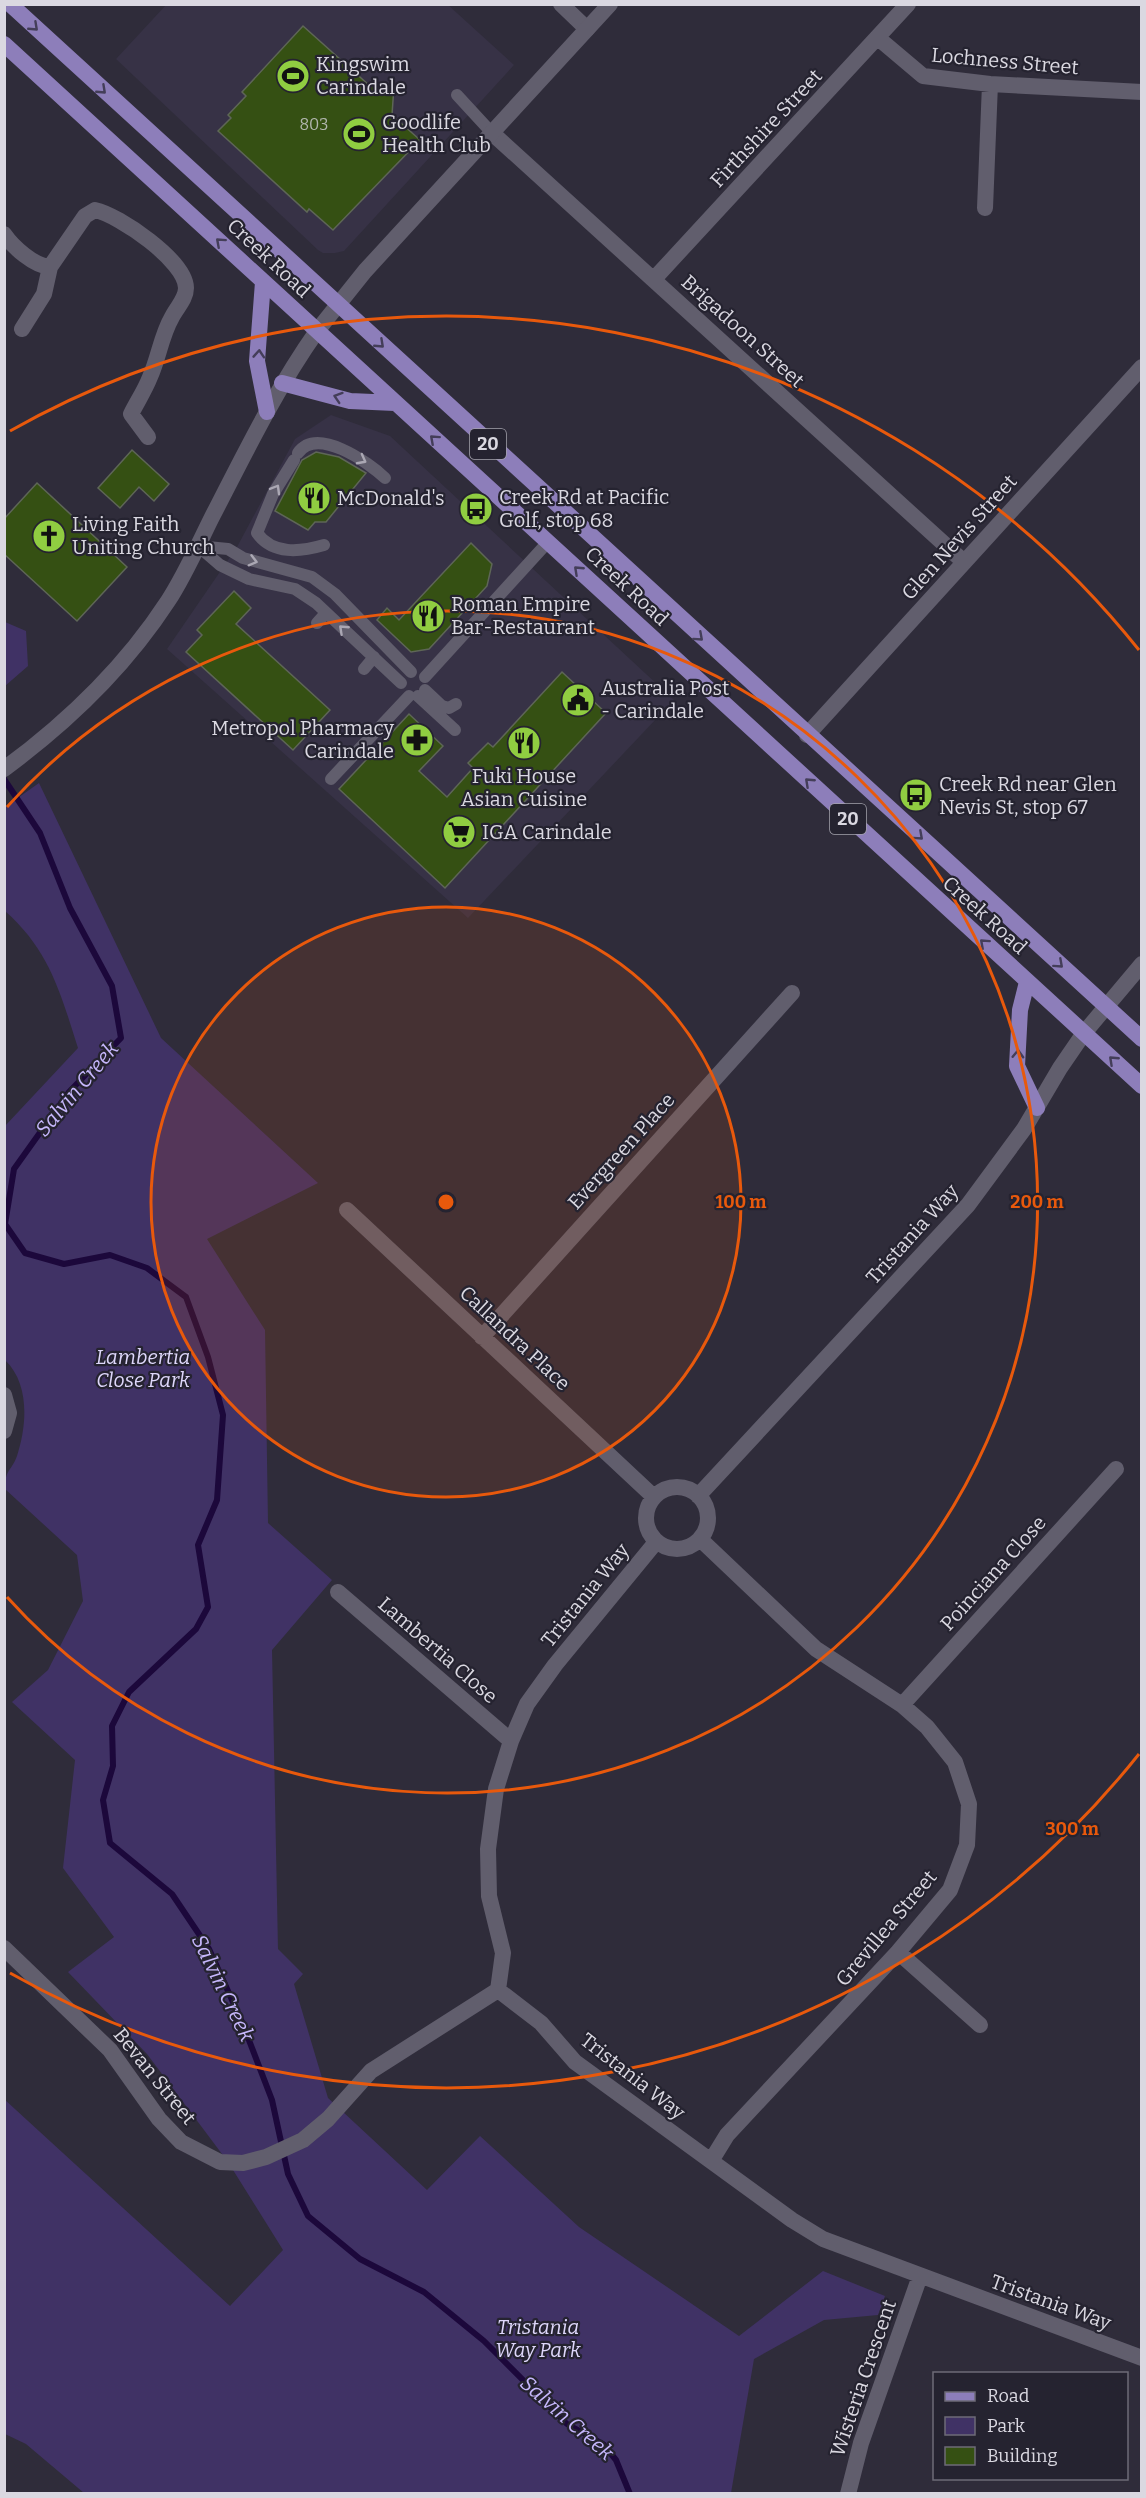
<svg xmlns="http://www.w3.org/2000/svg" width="1146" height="2498" viewBox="0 0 1146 2498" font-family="Bitter,serif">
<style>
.built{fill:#373246}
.green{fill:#403265}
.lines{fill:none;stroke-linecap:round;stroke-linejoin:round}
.stream{stroke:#1c083b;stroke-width:6}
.building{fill:#355013;stroke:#5e6657;stroke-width:1.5}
.service{stroke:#615e6d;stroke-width:12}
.minor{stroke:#615e6d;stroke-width:16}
.tertiary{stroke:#615e6d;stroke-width:16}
.secondary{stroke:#615e6d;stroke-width:16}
.primary{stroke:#8d7eba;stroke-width:16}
.oneway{stroke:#443e59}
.oneway2{stroke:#aaa7b3}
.ring{fill:none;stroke:#e8590c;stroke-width:3}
.labels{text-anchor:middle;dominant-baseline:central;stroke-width:4.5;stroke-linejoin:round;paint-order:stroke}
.number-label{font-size:16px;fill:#b1b6ae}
.shield{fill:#252330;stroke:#a4a2ac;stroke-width:1.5}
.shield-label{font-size:18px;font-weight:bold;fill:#dad8e1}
.street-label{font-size:20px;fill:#dad8e1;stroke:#252330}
.poi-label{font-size:20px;fill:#dad8e1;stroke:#252330;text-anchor:start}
.park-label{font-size:20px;font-style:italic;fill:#ded7fa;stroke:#252330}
.water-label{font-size:21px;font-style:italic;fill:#c6b7fc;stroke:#252330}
.centre{fill:#e8590c;stroke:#252330;stroke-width:3}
.ring-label{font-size:18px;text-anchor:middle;font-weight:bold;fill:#e8590c;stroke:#252330;stroke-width:4.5;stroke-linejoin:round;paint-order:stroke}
</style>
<rect width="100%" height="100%" fill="#2f2c3a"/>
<!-- built -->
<path class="built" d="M447,4l67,61 -170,186 -9,2h-12l-5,-3 -202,-191 50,-54z
M331,415l59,21 284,264 -206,218 -301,-269 70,-102 58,-108z"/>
<!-- green -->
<path class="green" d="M5,622l21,9 2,35 -23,20z
M39,783l122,255 157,145 -111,56 58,91 3,193 64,57 -60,70 6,299 25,25 -9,10 34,114 99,92 53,-54 99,91 160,109 84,-65 62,25 -7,19 -54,5 -70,39 -23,134h-647l-58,-49 -21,-10 -1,-335 226,207 53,-56 -55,-88 -81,-108 -79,-82 46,-35 -51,-69 12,-108 -63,-58 36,-32 35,-69 -6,-46 -72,-66c0,-20 6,-17 12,-33 10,-31 13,-72 -12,-96v-234l73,-78c-18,-56 -28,-97 -73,-137v-104z"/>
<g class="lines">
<!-- stream -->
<path class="stream" d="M4,779l36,54 30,75 42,78 9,52 -52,54 -55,77 -9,55 20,29 39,11 46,-9 37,13 39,29 22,60 15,58 -6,85 -19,45 10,62 -12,22 -67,63 -17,34 1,40 -10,34 7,43 62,51 37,55 33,73 30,78 16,74 20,42 52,43 64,33 60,49 83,83 36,20 13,16 14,34"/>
</g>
<!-- building -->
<path class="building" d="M303,26l67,60h24l-2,29 28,25 -87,90 -24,-21 -2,3 -89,-81 13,-13 -3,-3 18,-19 -4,-4z
M132,450l37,34 -15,17 -15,-14 -19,21 -22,-20z
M316,452l23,5 27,16 -40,49h-11l-7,8 -33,-19 27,-51z
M37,483l90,84 -50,54 -73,-67v-35z
M471,543l21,21 -5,22 -58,63 -18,3 -34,-32 10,-12 12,12z
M234,591l17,17 -15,16 94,86 -37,40 -107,-98 16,-17 -5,-5z
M562,672l44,41 -161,175 -106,-99 70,-75 34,32 -24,25 28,26 26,-29 -5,-5 20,-20 5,4z"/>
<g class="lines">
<!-- service -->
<path class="service" d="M457,95l35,38
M298,453c19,-27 70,9 87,25
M294,460l-21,34 -16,39c16,22 43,19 67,12
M197,546l31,3 15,9 69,19 23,17 76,78
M198,546l22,19 29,14 46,10 21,14 85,80
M317,623l9,-10
M364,669l10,-12
M425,677l123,-135
M425,690l17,16 7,2 7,-4
M418,696l37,34
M331,779l78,-83"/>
<!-- minor -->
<path class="minor" d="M561,4l26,25
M878,38l45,38 67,8 152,8
M492,133l472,429
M985,208l5,-124
M4,234c9,13 30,32 46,33l35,-51 10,-6c24,5 91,51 91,78 0,11 -9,19 -14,29 -11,19 -13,40 -22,60 -5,13 -13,25 -19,37l17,23
M654,279l254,-275
M22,329l22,-35 6,-27
M807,735l335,-368
M347,1210l307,287
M482,1337l310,-344
M4,1395l5,18 -5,18
M646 1518a31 31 0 1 1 62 0a31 31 0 1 1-62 0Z
M698,1496l270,-291 56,-76 36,-61 24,-35
M700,1539l116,110 86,56 25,22 28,35 14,42 -2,41 -17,45 -52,62 -171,183 -16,26
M656,1542l-101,123 -28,39 -16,37 -15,48 -8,60 1,47 14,57 -5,37 43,33 34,39 217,158 31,19 319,119
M338,1592l173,149
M902,1705l214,-236
M4,1948l106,102 49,69 22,23 39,20 23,1 23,-6 37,-17 25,-21 43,-48 127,-81
M898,1952l82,73
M848,2494l13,-51 59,-167"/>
<!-- tertiary -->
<path class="tertiary" d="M4,769c64,-47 121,-102 164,-168 17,-26 30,-56 44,-84 33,-64 64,-128 105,-186
M1084,1033l58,-69"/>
<!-- secondary -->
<path class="secondary" d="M317,331l48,-60 245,-267"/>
<!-- primary -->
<path class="primary" d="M10,4l1132,1035
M4,44l1138,1042
M263,282l-6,79 10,51
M282,383l68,18 45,2
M1027,982l-7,28 -3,56 20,42"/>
</g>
<!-- one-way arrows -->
<defs><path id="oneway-chevron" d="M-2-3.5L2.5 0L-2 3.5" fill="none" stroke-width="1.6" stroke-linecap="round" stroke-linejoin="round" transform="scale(1.5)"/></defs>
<g class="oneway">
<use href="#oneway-chevron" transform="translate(34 27) rotate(43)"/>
<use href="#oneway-chevron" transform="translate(102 90) rotate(43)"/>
<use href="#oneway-chevron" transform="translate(220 242) rotate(-138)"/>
<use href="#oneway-chevron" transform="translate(380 344) rotate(43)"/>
<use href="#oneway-chevron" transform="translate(259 354) rotate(-86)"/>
<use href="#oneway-chevron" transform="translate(338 397) rotate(-162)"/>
<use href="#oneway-chevron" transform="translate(434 439) rotate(-138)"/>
<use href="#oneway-chevron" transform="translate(578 570) rotate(-137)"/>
<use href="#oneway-chevron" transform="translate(699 637) rotate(42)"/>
<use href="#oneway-chevron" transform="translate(809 782) rotate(-137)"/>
<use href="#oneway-chevron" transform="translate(919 836) rotate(42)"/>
<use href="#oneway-chevron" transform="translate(984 943) rotate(-138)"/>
<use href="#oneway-chevron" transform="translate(1059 964) rotate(42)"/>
<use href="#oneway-chevron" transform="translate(1018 1054) rotate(-88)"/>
<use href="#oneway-chevron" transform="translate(1113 1060) rotate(-137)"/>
</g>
<g class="oneway2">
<use href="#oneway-chevron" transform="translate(362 460) rotate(28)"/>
<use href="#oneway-chevron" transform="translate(276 489) rotate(-60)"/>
<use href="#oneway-chevron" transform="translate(253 561) rotate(15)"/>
<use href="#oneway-chevron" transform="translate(343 629) rotate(-137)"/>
</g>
<!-- distance rings -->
<circle cx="446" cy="1202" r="295" fill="#e8590c" fill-opacity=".12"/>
<g class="ring">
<circle cx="446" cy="1202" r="295"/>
<path d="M7 807A591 591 0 1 1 7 1597"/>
<path d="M1139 1754A886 886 0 0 1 10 1973M10 431A886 886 0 0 1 1139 650"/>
</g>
<!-- icons -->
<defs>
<symbol id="stadium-disc" viewBox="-11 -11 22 22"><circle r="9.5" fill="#90cd41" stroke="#252330"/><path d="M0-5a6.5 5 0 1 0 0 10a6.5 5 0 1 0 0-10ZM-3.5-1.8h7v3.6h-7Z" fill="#111"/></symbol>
<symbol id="restaurant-disc" viewBox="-11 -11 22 22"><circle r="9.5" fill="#90cd41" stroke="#252330"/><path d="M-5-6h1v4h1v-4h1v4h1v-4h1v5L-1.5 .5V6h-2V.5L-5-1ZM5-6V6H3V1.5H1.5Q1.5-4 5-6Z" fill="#111"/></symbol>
<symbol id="bus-disc" viewBox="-11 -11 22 22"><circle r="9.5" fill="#90cd41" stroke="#252330"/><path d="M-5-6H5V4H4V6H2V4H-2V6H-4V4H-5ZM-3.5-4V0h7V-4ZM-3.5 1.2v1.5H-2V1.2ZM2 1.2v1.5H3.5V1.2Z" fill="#111"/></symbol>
<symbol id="church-disc" viewBox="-11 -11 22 22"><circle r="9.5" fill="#90cd41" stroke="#252330"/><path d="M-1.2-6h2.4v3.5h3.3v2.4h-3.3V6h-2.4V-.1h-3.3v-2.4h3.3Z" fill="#111"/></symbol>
<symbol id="civic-disc" viewBox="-11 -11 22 22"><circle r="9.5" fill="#90cd41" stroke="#252330"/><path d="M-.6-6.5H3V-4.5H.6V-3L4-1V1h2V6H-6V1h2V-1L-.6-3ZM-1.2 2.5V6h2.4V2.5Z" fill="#111"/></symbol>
<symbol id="pharmacy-disc" viewBox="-11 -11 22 22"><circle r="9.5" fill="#90cd41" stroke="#252330"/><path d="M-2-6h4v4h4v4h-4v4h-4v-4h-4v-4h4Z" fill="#111"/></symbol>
<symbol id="supermarket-disc" viewBox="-11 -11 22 22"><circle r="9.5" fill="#90cd41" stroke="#252330"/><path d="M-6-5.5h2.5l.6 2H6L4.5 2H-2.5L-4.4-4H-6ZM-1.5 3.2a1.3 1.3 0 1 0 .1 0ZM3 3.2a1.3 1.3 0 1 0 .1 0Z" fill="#111"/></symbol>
</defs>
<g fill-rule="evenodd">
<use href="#stadium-disc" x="274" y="57" width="38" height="38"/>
<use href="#stadium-disc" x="340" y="115" width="38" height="38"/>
<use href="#restaurant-disc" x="295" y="479" width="38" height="38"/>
<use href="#bus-disc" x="457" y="490" width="38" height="38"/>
<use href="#church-disc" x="30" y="517" width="38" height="38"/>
<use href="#restaurant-disc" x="409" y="597" width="38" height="38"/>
<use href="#civic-disc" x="559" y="681" width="38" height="38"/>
<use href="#pharmacy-disc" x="398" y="721" width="38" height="38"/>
<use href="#restaurant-disc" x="505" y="724" width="38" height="38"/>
<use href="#bus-disc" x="897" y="776" width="38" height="38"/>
<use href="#supermarket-disc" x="440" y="813" width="38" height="38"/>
</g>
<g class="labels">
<!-- number labels -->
<g class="number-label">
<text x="314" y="124">803</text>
</g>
<!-- shield labels -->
<g class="shield">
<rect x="470" y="429" width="36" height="30" rx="4.5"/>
<rect x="830" y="804" width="36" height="30" rx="4.5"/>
</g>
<g class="shield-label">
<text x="488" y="444">20</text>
<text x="848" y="819">20</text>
</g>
<!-- street labels -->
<g class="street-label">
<text transform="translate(1005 61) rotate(5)">Lochness Street</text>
<text transform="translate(766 128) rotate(-47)">Firthshire Street</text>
<text transform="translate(269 258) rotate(43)">Creek Road</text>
<text transform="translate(743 331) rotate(42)">Brigadoon Street</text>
<text transform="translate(959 537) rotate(-48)">Glen Nevis Street</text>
<text transform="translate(627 586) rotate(43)">Creek Road</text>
<text transform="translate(985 915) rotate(42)">Creek Road</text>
<text transform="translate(621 1151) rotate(-48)">Evergreen Place</text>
<text transform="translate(912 1234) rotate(-48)">Tristania Way</text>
<text transform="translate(515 1338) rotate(43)">Callandra Place</text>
<text transform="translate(993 1573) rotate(-48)">Poinciana Close</text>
<text transform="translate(585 1595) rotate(-51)">Tristania Way</text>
<text transform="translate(438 1650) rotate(41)">Lambertia Close</text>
<text transform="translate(886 1928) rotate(-50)">Grevillea Street</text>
<text transform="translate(155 2076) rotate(51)">Bevan Street</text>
<text transform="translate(633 2076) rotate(38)">Tristania Way</text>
<text transform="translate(1051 2302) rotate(20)">Tristania Way</text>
<text transform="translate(863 2378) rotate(-71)">Wisteria Crescent</text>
</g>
<!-- poi labels -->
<g class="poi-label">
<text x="316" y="64">Kingswim<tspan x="316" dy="23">Carindale</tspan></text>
<text x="382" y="122">Goodlife<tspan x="382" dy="23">Health Club</tspan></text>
<text x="499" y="497">Creek Rd at Pacific<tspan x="499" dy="23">Golf, stop 68</tspan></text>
<text x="337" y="498">McDonald's</text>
<text x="72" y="524">Living Faith<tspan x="72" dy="23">Uniting Church</tspan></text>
<text x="451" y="604">Roman Empire<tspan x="451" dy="23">Bar-Restaurant</tspan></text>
<text x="601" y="688">Australia Post<tspan x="601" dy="23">- Carindale</tspan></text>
<text x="394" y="728" text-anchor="end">Metropol Pharmacy<tspan x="394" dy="23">Carindale</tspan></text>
<text x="524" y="776" text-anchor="middle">Fuki House<tspan x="524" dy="23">Asian Cuisine</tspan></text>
<text x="939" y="784">Creek Rd near Glen<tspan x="939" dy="23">Nevis St, stop 67</tspan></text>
<text x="482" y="832">IGA Carindale</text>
</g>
<!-- park labels -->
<g class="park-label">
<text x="143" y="1357">Lambertia<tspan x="143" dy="23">Close Park</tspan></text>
<text x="538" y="2327">Tristania<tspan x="538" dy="23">Way Park</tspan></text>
</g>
<!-- water labels -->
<g class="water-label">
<text transform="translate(77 1089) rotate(-50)">Salvin Creek</text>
<text transform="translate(223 1988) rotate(64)">Salvin Creek</text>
<text transform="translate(567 2418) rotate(41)">Salvin Creek</text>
</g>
</g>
<circle cx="446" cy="1202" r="9" class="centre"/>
<g class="ring-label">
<text x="741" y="1208">100 m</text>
<text x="1037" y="1208">200 m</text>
<text x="1072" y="1835">300 m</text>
</g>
<!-- border -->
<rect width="1146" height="2498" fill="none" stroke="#dad8e1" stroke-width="12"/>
<!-- legend -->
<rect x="933" y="2372" width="195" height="108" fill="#252330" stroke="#6d6b77" stroke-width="1.5"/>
<rect x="945" y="2392" width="30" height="9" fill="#8d7eba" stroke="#6d6b77" stroke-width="1.5"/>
<text x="987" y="2402" font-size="18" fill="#dad8e1">Road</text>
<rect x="945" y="2417" width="30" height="18" fill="#403265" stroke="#6d6b77" stroke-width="1.5"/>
<text x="987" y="2432" font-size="18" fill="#dad8e1">Park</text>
<rect x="945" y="2447" width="30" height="18" fill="#355013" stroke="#6d6b77" stroke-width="1.5"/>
<text x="987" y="2462" font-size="18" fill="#dad8e1">Building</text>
</svg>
